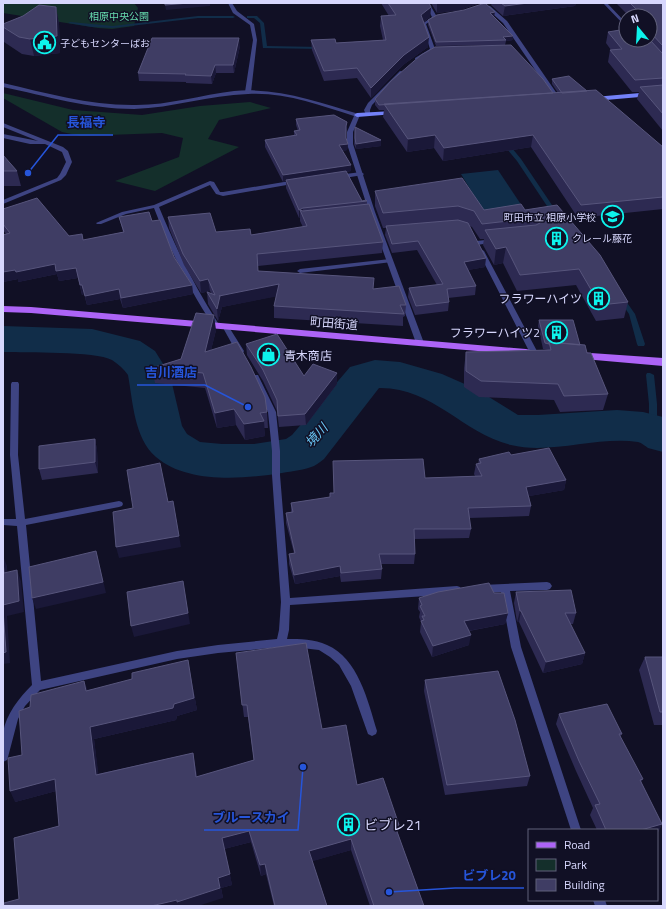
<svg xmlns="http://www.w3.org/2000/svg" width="666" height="909" viewBox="0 0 666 909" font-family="'Titillium Web','Noto Sans JP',sans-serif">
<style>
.green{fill:#142f2b}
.water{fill:#112d49}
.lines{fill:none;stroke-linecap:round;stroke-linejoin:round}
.stream{fill:#112d49;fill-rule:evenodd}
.river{fill:#112d49;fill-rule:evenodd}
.lane{fill:#3e4482;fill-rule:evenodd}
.street{fill:#3e4482;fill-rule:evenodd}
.secondary{fill:#7381f8;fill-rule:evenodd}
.primary{fill:#ad64f7;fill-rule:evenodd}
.wall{fill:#2d2a52}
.shaded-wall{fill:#1a1838}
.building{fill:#3f3d64;stroke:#57557c}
.labels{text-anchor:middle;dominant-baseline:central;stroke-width:3;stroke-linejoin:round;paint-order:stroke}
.far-park-label{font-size:10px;fill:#66daae;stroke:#111025}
.far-poi-label{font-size:10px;fill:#d7d7fd;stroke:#111025;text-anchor:start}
.poi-label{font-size:12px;fill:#d7d7fd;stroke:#111025;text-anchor:end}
.street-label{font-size:12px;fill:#d7d7fd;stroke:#111025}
.water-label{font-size:13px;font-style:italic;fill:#6ac8f7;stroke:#111025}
.near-poi-label{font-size:14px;fill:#d7d7fd;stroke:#111025;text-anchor:start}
.leader{fill:none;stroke:#2655da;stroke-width:1.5}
.callout-dot{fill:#2655da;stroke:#111025;stroke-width:1.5}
.callout-label{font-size:13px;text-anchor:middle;font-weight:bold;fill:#2655da;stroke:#111025;stroke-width:3;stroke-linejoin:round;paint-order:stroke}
</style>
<rect width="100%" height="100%" fill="#111025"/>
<!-- green -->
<path class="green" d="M3,3h131l4,5 -4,18 -22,3 -14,-1 -95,-15z
M3,93l70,17 69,5 58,-9 50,-4 21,6 -52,12 -11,19 31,8 -84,44 -40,-10 64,-24 4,-19 -21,-5 -81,3 -19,-4 -59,-34z"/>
<!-- water -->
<path class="water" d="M498,170l26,39 -39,5 -24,-40z"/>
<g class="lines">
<!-- stream -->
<path class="stream" d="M198,16h35l2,1 -2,1h-35l-85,10 -21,-1 -24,-4 2,-1 43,4z
M249,16h8l7,7 3,23 54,1 2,1 -2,1 -58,-1 -3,-25 -6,-5h-7v-2z
M503,142h4l14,17 37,55 -1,1h-4l-36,-54 -15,-18z
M621,296l2,1 12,17 10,30 -1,2h-6l-1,-2 -8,-30 -11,-16z
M647,373h3l4,2 3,29v26l-4,3 -4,-3v-26l-3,-29z"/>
<!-- river -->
<path class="river" d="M3,326l89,3 48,12 15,10 15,24 12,51 5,8 13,8 22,2h32l32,-5 6,-4 58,-68 25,-7 25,2 42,12 34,15 42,26h20l79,-5 26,2 20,5v35c-5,-1 -10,-3 -15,-4 -3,-2 -6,-5 -10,-6 -41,-6 -88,13 -127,3 -49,-12 -78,-58 -132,-57l-55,71c-3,2 -6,5 -10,7 -9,4 -22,5 -32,7 -38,6 -95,11 -126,-16 -22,-19 -23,-55 -28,-82 -4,-6 -10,-11 -16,-15 -17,-9 -86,-7 -109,-8z"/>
<!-- lane -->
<path class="lane" d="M228,3h4l5,8 17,13 3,16 -6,52 -3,2 -3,-2 8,-52 -3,-15 -17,-12z
M425,3h4l8,14 -11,7 9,25 -18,11 -2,-1v-1l15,-9 -8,-25 10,-7z
M486,6h4l17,15 55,80 -1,1h-4l-54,-79 -17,-15z
M400,71l4,1 -32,33 -2,5v5h-4l-2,-5 4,-7z
M3,123l60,24 5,4 4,11 -6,13 -5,5 -58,24v-4l54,-22 3,-4 6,-12 -4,-10 -17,-8h-15l-27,-6v-4l35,7 -35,-14z
M361,172l3,2 -1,1 -25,4 -3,-2 3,-2z
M296,180l2,1v2l-75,13 -7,-2 -6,-9 -51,22c17,41 35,79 59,116l-3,2h-2c-25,-37 -43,-76 -59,-117l-28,6 -25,10h-4l-1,-1 26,-11 32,-7 56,-24 4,1 6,10h3z
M494,239l2,1v2l-19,3 -3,-2 3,-2z
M481,249l3,2 54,102 -1,2h-6l-1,-2 -52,-102z
M390,259l3,2 -1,1 -92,11 -3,-2 3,-2z
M223,324h4l17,27 -1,2h-6l-15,-27z
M252,375h6l18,37 4,39v24l10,123 167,-12 3,1 2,3 -2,3 -3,1 -167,11 -1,25 -2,9c13,0 27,0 40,6 31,13 41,56 50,86l-1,3 -4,2 -4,-2 -17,-48 -12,-21 -9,-8 -11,-7 -17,-2 -21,-1 -63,6 -41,6 -137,31 -15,16 -7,13 -10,38 -1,3 -4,2c0,-9 -1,-20 0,-29 3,-19 16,-35 29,-48l-15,-159 -14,-1v-6h13l-6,-64 1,-71 1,-2h6l1,2 -1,71 7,64 94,-18 3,1 1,2 -1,2 -3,1 -93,18 15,156 136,-30 41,-6 59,-6 2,-9 2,-28 -9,-127v-24l-4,-39 -17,-35z
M547,582l3,1 2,3 -2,3 -3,1 -37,1 11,56 60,183h-10l-60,-183 -10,-55 -19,1 -3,-1 -2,-3 2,-3 3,-1z
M593,900h12l2,6h-12z"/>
<!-- street -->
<path class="street" d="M603,3h4l19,20v4z
M3,83c43,10 85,22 129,22 34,1 68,-10 102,-14 44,-4 84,11 125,23l1,1 -7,17v12l22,68 49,131 -4,2 -4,-2 -47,-131 -22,-68v-12l7,-16c-35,-11 -69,-24 -106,-22 -39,1 -75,14 -114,15 -45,0 -88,-13 -131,-22z"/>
<!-- secondary -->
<path class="secondary" d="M663,91v4l-69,6 -3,-2 3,-2z
M393,111l2,1v2l-38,3 -3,-2 3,-2z"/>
<!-- primary -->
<path class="primary" d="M3,306l28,1 495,42 4,1 1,2 -1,2 -4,1 -495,-42 -28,-1z
M576,352l87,6v8l-91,-8 -1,-2 1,-2z"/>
</g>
<!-- wall -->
<path class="wall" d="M381,3h48l2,4 -1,10 -6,5 4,25 -25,18 -32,33 -14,-20 -33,3 -12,-31 -1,-10 25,3 47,-3 -3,-14 1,-10h8z
M431,3h49l-20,7 -23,3z
M492,3h84l-1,3 -72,10 -12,-11z
M616,3h47v128l-26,-32 2,-7h-7l-24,-30 2,-12h1l-5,-7 2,-11 42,8v-24h-21z
M56,7l3,17 1,29 -26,3 -12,-2 -18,-12 -1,-3v-15z
M494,17l19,23 -7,1 -1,4 -69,1 -8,-21v-5z
M240,46l-6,27h-18l-4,11 -26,-1v-1l-47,-1 -1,-8z
M552,79l35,12 76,56v62l-85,9 -47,-71 -88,14 -9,-13 -27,4 -24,-35 1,-7h-5l-4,-5v-6l183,-6 -6,-9z
M296,119l51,3v6l-1,4v6l2,6 -1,6 -5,1 9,20 -5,1 16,29h5v3l16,38 -1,11 -124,13v5l116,18 32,16 -1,11 -2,1v9l-129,-8v-12l2,-10 -54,11 -4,14 -10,-17 -1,-12 4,1 -1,-2 -9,2 -17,-28 -15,-37 -1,-11 48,15 35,3 52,-8 -3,-6v-4l-1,1 -13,-30v-7l-3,1 -18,-35v-7l29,-4v-5h4l-2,-6z
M355,127l26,13v6l-25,3 -2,-5z
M3,155l14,16 4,15h-18z
M375,191l109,19h41l32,-5 71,97 -4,16 -28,3 -20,-36 -59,6 -14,-28 -9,2 -11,-20 1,-6h-4l-8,-12 -2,-1 15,41 -17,3 8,16 -1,9 -27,3 1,4 -1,9 -33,4 -7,-18 1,-9 28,-3 -20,-35 -25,3 -7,-18 1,-7h-3l-8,-22z
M3,209l66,27 14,4 40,-8 -4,-15 33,4 40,64 1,9 -70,14 -3,-9 -33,6 -3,-11 -2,1 -4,-17 -19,3 -2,-7 -39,8v-3l-15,3v-47l3,-1 -3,-4z
M539,320l41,25 7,8 21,41 -5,16 -43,2 -6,-12 -75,-3 -15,-10v-19l2,-16 82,-2 -5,-1 -5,-23z
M216,330l-5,20 56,62 1,16h-4l1,8 -20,4 -9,-15 -19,3 -12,-40 -50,-5 -3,-15 29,-9z
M246,344l58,32 33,-3v11l-31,41 -27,2 -2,-16 -14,-30 -16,-26z
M95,439l2,11 1,23 -56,7 -3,-11z
M511,455l55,25 -2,10 -35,6 2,10 -2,10 -60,2 2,11 -2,9 -54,1v15l-1,10h-33l1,5 -1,10 -40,3 -1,-6 -45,8 -6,-20v-10l5,-1 -8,-30v-10l5,-1v-9l39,-6 4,-4 91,-15 50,-2 -1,-2 2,-10h2l1,-5z
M516,592l60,21 -3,11h-3l15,29 -3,11 -39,9 -24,-51h-2l-3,-19z
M494,593l14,20 -3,11 -36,7v14l-37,12 -12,-25 1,-10 -2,-5 1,-5 -2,-3 1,-11z
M236,653l86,76 35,56 41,49 26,72h-54l-19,-56 -39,11 15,45h-53l-8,-32 -5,2 -10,-34 -27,7 8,36 -11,3 2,10 -204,1 40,-73 -3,-35 -41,11 7,-47 66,-65 102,-18 7,38 -20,6 -1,4 -82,19 4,35 95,-21 4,24 57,-17 -6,-43h-4z
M645,657h18v69v-1h-9l-15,-55z
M425,680l105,96 -3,10 -82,9 -21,-104z
M607,704l15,30 -2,3 23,42 -2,3 21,42 -5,10v-4h-60l-7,-15 3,-7 -17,-37 -20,-47 3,-10z"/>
<!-- shaded-wall -->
<path class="shaded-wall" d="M189,3h21v3l-44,4 -1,-5z
M442,3h38l-20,7 -23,3v-9z
M528,3h48l-1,3 -72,10 2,-10z
M56,7l3,17 1,29 -26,3 -4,-17z
M431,7l-1,10 -9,7v-9z
M495,12l-1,5 -5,1 1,-5z
M513,36v4l-7,1v-1l-3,-3z
M429,37l-1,10 -25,18 -32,33v-10l33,-33z
M239,38l1,8 -6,27 -1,-8z
M215,65l1,8 -4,11 -1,-8z
M347,122v6l-1,4v-6z
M435,135l-1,13 -27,4 1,-13z
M533,135l-2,12 -88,14 1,-13z
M381,140v6l-25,3v-5z
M348,144l-1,6 -8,2v-7z
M351,165v6l-68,11v-7z
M303,208v8l-3,-6v7l-1,1v-8z
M506,247l-3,16 -9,2 2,-16z
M486,258l-1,9 -22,4 1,-9z
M55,264l21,4 2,10 -19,3 -2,-7 -39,8v-3l-15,3v-10l12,-2z
M208,279l2,12 -9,2 -1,-12z
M279,284v12l-57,11 -4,14 -1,-12 2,-13z
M80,285h2l2,9 -2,1z
M192,285l1,9 -70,14 -2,-10z
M119,289l1,10 -33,6 -2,-9z
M214,315l2,15 -9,37 -2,-15z
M337,373v11l-31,41 -1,-11z
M234,409l2,16 -19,3 -2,-15z
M264,421l1,15 -20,4 -1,-16z
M95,439l2,11 1,23 -3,-11z
M566,480l-2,10 -40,7 2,-10z
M173,501l8,46 -62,11 -3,-11z
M96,551l3,11 7,31 -70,16 -4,-11z
M3,556l4,10 1,18 -4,-11z
M340,566v10l-45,8 -1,-9z
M17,570l4,11 3,31 -17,4 3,47 -7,1v-59z
M183,581l7,43 -56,13 -3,-11z
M520,611h1l-2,11h-2z
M508,613l-3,11 -43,8 2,-11z
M471,635l-2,10 -37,12 1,-11z
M585,653l-3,11 -39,9 3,-11z
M188,660l9,50 -20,6 -1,4 -82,19 6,47 -4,-11 -6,-48z
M84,681l5,12 -3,-2z
M193,753l2,11 4,24 -3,-11z
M55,779l5,11 -45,12 -5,-11z
M662,824l-5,10v-4h-16z
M399,825l-2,11 -2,-10z
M249,831l2,11 -27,7 -2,-11z
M351,839v11l-41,12 -1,-11z
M265,864l1,10 -5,2 -1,-11z
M230,874l2,11 -11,3 2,10 -25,8h-47l67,-28z"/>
<!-- building -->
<path class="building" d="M165,3h24l-24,2z
M388,3h41l2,4 -10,8 8,22 -25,18 -33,33 -14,-20 -33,3 -13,-31 24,-1 1,4 50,-3 -5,-24 15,-1z
M485,3l10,9 -5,1 23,23 -10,1 3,3 -70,2 -8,-22 9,-5 27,-5z
M501,3h27l-23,3z
M630,3h33v43l-13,-14v-5l4,-1 -4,-4v-6h-7z
M39,5l17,2 1,29 -27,3 -11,-2 -16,-10v-3l20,-8z
M626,29v11h24l13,14v24l-28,2 -25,-30 12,-1 -14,-17z
M152,38h87l-6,27h-18l-4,11 -26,-1 1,-1 -48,-1z
M511,45l32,34 10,14 -174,12 -4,-6 16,-18 30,-26 14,-8z
M569,76l18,15 -25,2 -10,-14z
M663,85v29l-23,-27z
M596,90l67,57v50l-82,8 -48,-70 -89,13 -9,-13 -27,4 -24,-35z
M334,115l13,7 -1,4v12l2,6 -9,1 12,20 -68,10 -18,-35 32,-5 -3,-4 6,-1 -4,-11z
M355,127l26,13 -25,4 -1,-6z
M3,155l14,16h-14z
M346,171l16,30 4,-1 1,1 -64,7 -4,2 -13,-30z
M462,178l22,32 37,-6 4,6 32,-5 43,50 28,47 -28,3 -21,-36 -59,6 -14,-28 -10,2 -11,-19 51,-5 4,-2v-3l-5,-2 -53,6 -8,-13 -16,-5 -75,7 -8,-22z
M37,198l32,38 13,-2 1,6 41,-8 -5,-15 30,-5 3,9 8,-1 14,37 18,28 -71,13 -2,-9 -34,7 -3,-11h-2l-4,-17 -20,3 -1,-7 -39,8 -1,-2 -12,2v-37l7,-2 -7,-9v-15z
M369,204l14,38 -126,12 1,17 116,7 -1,11 26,-3 7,19h-6l4,9 -130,-8 5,-22 -60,12h1l-3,13 -10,-17 8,3 -7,-16 -8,2 -17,-27 -15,-37 42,-4 6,19 34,-3 1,6 56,-9 -7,-16 3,1z
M458,220l10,3 18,35 -22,4 12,24 -29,3 2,13 -33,4 -7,-18 34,-4 -25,-43 -26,3 -6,-18z
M196,313l18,2 -9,37 32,-10 14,25 14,30 2,15 -7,1 4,8 -20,3 -10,-15 -19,4 -12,-40 -51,-5 29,-9z
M539,320h34l7,25 -31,-3v2l-4,-1z
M277,334l27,42 9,-12 24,9 -32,41 -27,2 -1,-16 -14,-30 -17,-26z
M549,342l36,3 2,8h4l17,41 -44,2 -6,-12 -77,-3 -15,-10v-19l85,-2z
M95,439v23l-56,7v-23z
M549,448l17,32 -40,7 5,19 -63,2 3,21h-57l1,25h-36l3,15 -41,4 -1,-7 -46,9 -5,-21 6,-1 -9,-40 7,-1 -2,-9 39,-6v-4h4l-1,-32 90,-2 2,19 57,-2 -6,-12 5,-1 -2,-4 30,-7 2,3z
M160,463l8,39 5,-1 6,35 -63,11 -3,-35 20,-4 -6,-38z
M96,551l7,31 -71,16 -3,-31z
M3,560l1,13 13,-3 2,31 -16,4z
M183,581l5,32 -57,13 -4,-34z
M489,583l5,10h10l4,20 -44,8 7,14 -38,11 -12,-25 3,-1 -2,-4h3l-5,-10 2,-1 -3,-7 19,-6z
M571,590l5,23h-11l20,40 -39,9 -25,-51h-1l-4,-19z
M3,610l3,42 -3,1z
M306,643l16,86 24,-4 11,60 26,-7 16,47 -4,1 29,80h-50l-23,-67 -42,12 18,55h-52l-10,-42 -5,1 -11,-34 -27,7 8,36 -12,4 2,10 -43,14v-2l-26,6h-147v-3l15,-4 -5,-61 45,-12 -4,-47 -45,12 -2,-33 14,-3 -3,-44 11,-4 1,-12 53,-14 2,10 46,-12v-6l56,-13 6,38 -20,6 -1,4 -83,19 6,48 97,-22 3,24 58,-17 -7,-55h-5l-6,-52z
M645,657h18v55h-3z
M498,671l17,49 15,56 -83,9 -22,-105z
M607,704l15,30h-3l24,45 -3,1 22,44 -21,6h-35l-11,-25 5,-1 -21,-43 -20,-47z"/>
<!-- icons -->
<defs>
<symbol id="civic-ring" viewBox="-11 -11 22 22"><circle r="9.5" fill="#111025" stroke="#0df3ec" stroke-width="1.5"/><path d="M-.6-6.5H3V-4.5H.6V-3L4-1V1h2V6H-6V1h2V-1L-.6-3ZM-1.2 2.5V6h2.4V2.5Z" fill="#0df3ec"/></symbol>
<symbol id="school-ring" viewBox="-11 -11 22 22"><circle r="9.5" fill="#111025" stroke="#0df3ec" stroke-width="1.5"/><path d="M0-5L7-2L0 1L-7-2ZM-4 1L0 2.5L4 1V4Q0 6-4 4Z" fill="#0df3ec"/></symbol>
<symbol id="building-ring" viewBox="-11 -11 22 22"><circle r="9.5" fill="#111025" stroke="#0df3ec" stroke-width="1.5"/><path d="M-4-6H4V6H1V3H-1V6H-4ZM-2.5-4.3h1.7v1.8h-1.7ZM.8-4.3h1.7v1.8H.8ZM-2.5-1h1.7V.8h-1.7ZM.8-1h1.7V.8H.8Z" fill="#0df3ec"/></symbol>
<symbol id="shop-ring" viewBox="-11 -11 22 22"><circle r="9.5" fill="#111025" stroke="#0df3ec" stroke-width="1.5"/><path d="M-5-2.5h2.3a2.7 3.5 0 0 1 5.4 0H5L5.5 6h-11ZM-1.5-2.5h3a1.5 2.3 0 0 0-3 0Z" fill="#0df3ec"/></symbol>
</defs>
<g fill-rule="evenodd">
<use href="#civic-ring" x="32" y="30" width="25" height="25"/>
<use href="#school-ring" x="600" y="204" width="25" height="25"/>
<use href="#building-ring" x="544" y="226" width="25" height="25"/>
<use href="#building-ring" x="586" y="286" width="25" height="25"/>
<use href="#building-ring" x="544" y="320" width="25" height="25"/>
<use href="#shop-ring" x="256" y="342" width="25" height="25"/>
<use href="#building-ring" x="336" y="812" width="25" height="25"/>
</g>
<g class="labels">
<!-- far-park labels -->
<g class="far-park-label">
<text x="119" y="16">相原中央公園</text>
</g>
<!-- far-poi labels -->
<g class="far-poi-label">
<text x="60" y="43">子どもセンターぱお</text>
<text x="596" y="217" text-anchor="end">町田市立 相原小学校</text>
<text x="572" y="238">クレール藤花</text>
</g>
<!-- poi labels -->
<g class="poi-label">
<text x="582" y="298">フラワーハイツ</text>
<text x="540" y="332">フラワーハイツ2</text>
<text x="284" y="355" text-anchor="start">青木商店</text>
</g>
<!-- street labels -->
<g class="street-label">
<text transform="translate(334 323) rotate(5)">町田街道</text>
</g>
<!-- water labels -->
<g class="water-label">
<text transform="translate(316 435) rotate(-48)">境川</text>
</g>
<!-- near-poi labels -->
<g class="near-poi-label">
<text x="364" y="824">ビブレ21</text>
</g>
</g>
<!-- callouts -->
<path class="leader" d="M28 173L58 135H113M248 407L205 385H137M303 767L298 830H204M389 892L455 888H524"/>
<g class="callout-dot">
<circle cx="28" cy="173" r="4"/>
<circle cx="248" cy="407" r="4"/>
<circle cx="303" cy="767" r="4"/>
<circle cx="389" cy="892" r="4"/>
</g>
<g class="callout-label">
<text x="86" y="127">長福寺</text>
<text x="171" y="377">吉川酒店</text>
<text x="251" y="822">ブルースカイ</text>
<text x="489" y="880">ビブレ20</text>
</g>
<!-- border -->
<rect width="666" height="909" fill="none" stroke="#d7d7fd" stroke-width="8"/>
<!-- legend -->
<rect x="528" y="829" width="130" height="72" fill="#111025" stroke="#60607b"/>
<rect x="536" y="842" width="20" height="6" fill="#ad64f7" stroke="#60607b"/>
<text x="564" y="849" font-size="12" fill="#d7d7fd">Road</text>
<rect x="536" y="859" width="20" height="12" fill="#142f2b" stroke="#60607b"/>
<text x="564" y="869" font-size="12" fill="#d7d7fd">Park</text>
<rect x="536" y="879" width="20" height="12" fill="#3f3d64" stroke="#60607b"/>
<text x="564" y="889" font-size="12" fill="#d7d7fd">Building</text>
<!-- north arrow -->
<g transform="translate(638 28) rotate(342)"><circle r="19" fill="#111025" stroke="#60607b"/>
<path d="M0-3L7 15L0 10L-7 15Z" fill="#0df3ec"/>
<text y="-6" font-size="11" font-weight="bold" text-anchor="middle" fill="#d7d7fd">N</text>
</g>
</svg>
